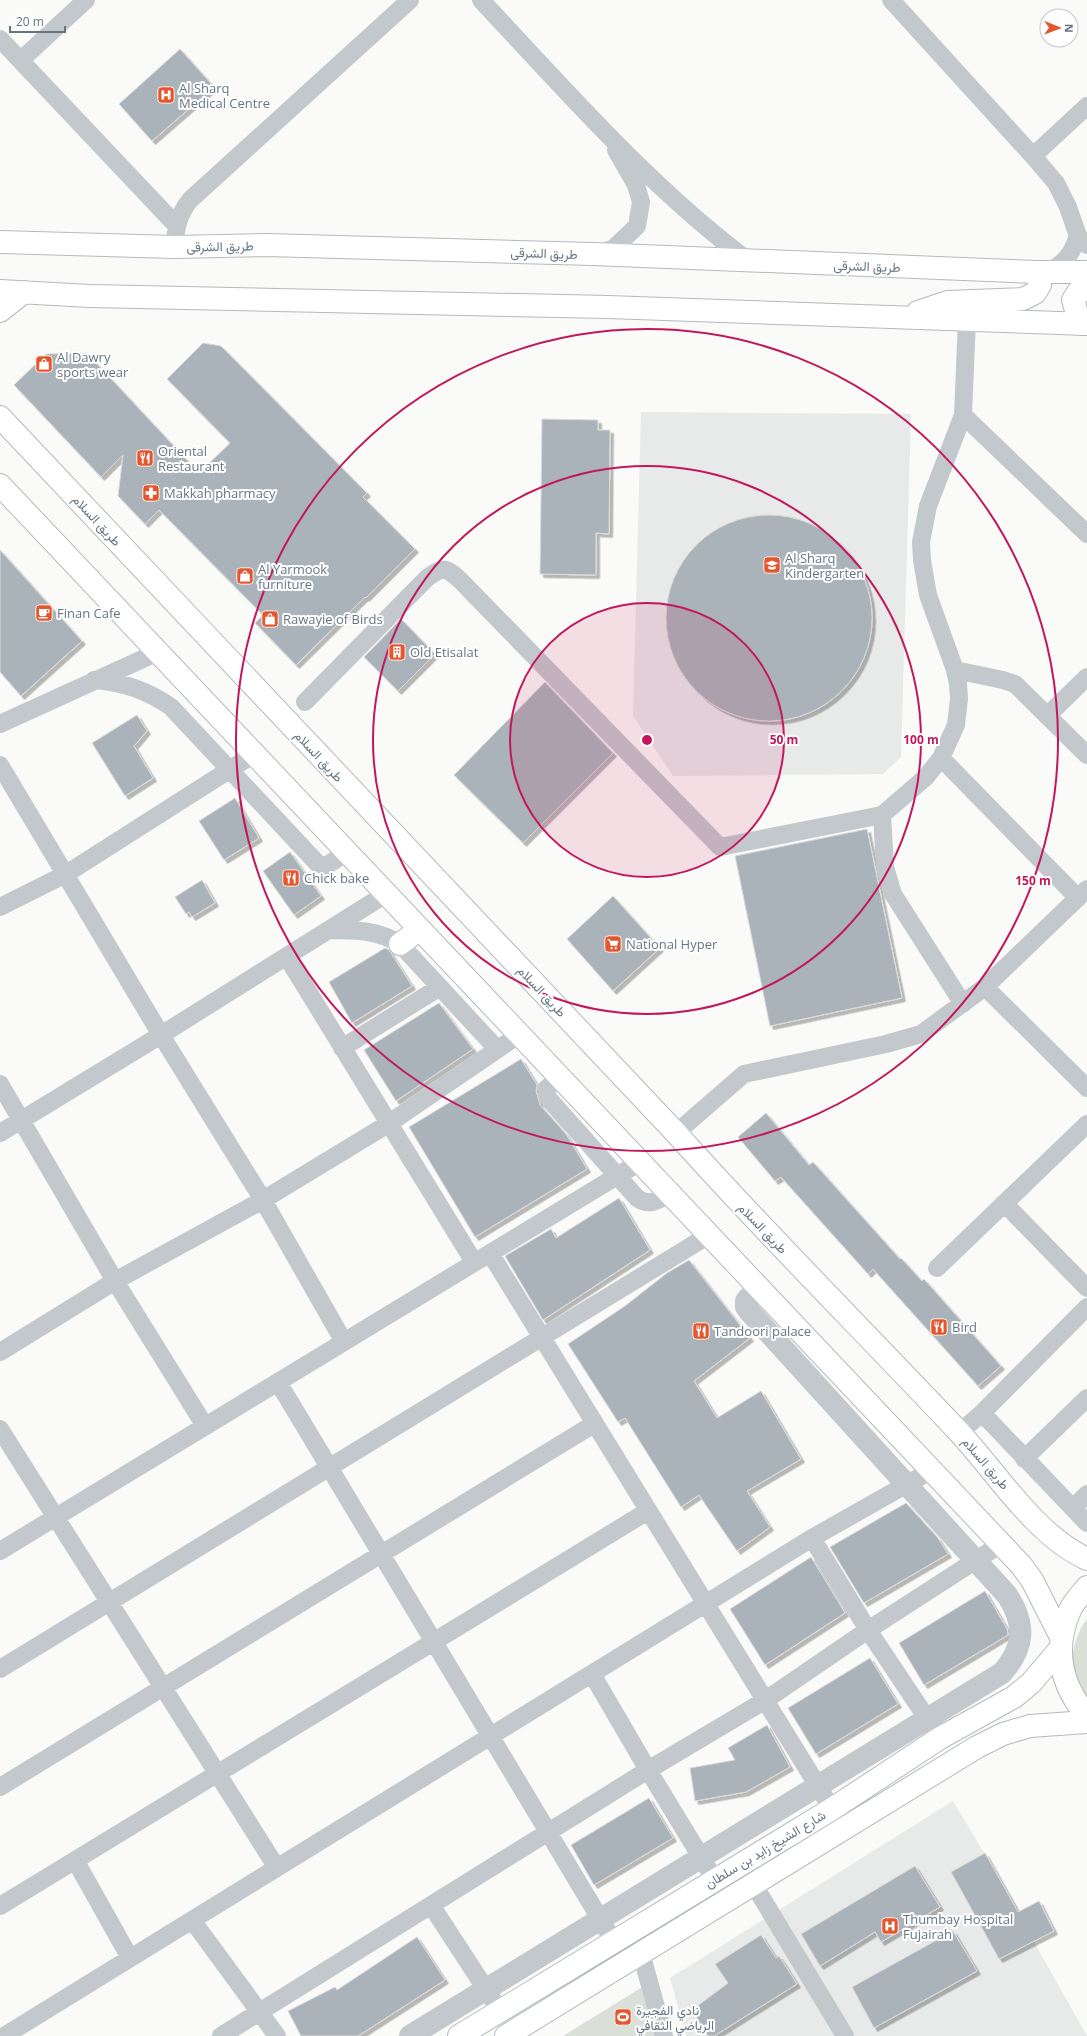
<svg xmlns="http://www.w3.org/2000/svg" width="1087" height="2036" viewBox="0 0 1087 2036" font-family="'Open Sans',Vazirmatn,sans-serif">
<style>
.built{fill:#e8e9e9}
.green{fill:#dadfd7}
.building{fill:#aab3b9;stroke:#dcdcda;filter:url(#shadow)}
.lines{fill:none;stroke-linecap:round;stroke-linejoin:round}
.secondary-casing{stroke:#b3babf;stroke-width:24}
.minor{stroke:#c3c8cc;stroke-width:18}
.tertiary{stroke:#c3c8cc;stroke-width:22}
.secondary{stroke:#fff;stroke-width:22}
.ring{fill:none;stroke:#c2185b;stroke-width:2}
.labels{text-anchor:middle;dominant-baseline:central;stroke-width:4;stroke-linejoin:round;paint-order:stroke}
.poi-label{font-size:13px;fill:#657683;stroke:#fff;text-anchor:start}
.street-label{font-size:13px;fill:#657683;stroke:#fff}
.centre{fill:#c2185b;stroke:#fff;stroke-width:2}
.ring-label{font-size:12px;text-anchor:middle;font-weight:bold;fill:#c2185b;stroke:#fff;stroke-width:4;stroke-linejoin:round;paint-order:stroke}
</style>
<defs>
<filter id="shadow"><feDropShadow dx="3.5" dy="3.5" stdDeviation="0" flood-color="#0004"/></filter>
</defs>
<rect width="100%" height="100%" fill="#fafaf8"/>
<!-- built -->
<path class="built" d="M641,412l270,2 -10,343 -18,17 -210,2 -40,-60z
M953,1801l66,110 14,29 54,96h-401l-16,-58z"/>
<!-- green -->
<path class="green" d="M1087,1619v88c-4,-10 -12,-21 -14,-31 -4,-19 3,-43 14,-57z
M644,1986l14,50h-95z"/>
<!-- building -->
<path class="building" d="M180,49l34,38 -62,54 -33,-37z
M203,343l18,3 146,147 -4,4 52,52 -49,49 -1,-1 -69,68 -41,-42 8,-8 -104,-105 -14,14 -27,-28 5,-41 -22,22 -87,-92 32,-31 41,-1 112,120 31,-30 -63,-64z
M542,419l56,1v10h12l-1,104 -13,-1v42l-56,-1z
M666 618a103 103 0 1 1 206 0a103 103 0 1 1-206 0Z
M0,550l82,91 -61,55 -21,-24z
M401,619l34,35 -37,37 -34,-34z
M545,682l68,71 -90,90 -69,-68z
M137,715l10,16 -13,15 19,32 -28,18 -33,-53z
M235,798l24,40 -35,22 -25,-39z
M867,829l35,169 -132,28 -35,-170z
M290,852l31,44 -27,19 -31,-44z
M202,880l13,23 -23,14 -3,-5 -3,2 -11,-17z
M613,896l47,52 -47,43 -46,-52z
M385,948l4,2 23,36 -60,37 -23,-41z
M439,1003l34,46 -77,52 -32,-51z
M521,1059l16,26 -1,6 4,14 26,29 21,35 -112,68 -66,-110z
M766,1113l43,52 4,-3 87,97 1,-1 21,23 2,-2 77,87 -23,20 -105,-117 -5,5 -87,-97 -6,4 -37,-44z
M619,1198l31,52 -107,70 -38,-64 46,-27 5,9z
M689,1260l61,78 -56,43 23,37 44,-27 40,68 -54,32 23,36 -33,24 -38,-56 -18,12 -56,-89 -7,4 -50,-78 57,-38 42,-33z
M906,1503l32,35 10,16 -84,49 -34,-56z
M811,1557l34,56 -80,52 -35,-56z
M985,1591l22,38 1,6 -84,50 -25,-42z
M870,1658l28,46 -82,50 -28,-46z
M767,1725l23,42 -44,25 -51,9 -5,-33 45,-8 -7,-12z
M649,1798l24,40 -79,47 -23,-40z
M985,1853l33,59 21,-11 15,30 -55,28 -48,-87z
M915,1866l25,41 -59,35 -6,-10 -55,34 -19,-32z
M953,1931l24,40 -103,57 -22,-41z
M761,1935l15,23 3,-2 18,28 -83,52h-6l-16,-26 36,-27 -13,-19z
M417,1937l28,43 -87,56h-57l-13,-25 47,-24 2,3z"/>
<g class="lines">
<defs>
<path id="secondary" d="M0,242l174,5 93,-2 326,9 444,18h50
M0,291l90,5 518,11 479,17
M0,311l24,-19
M918,312l30,-10 75,-3 12,-6 5,-8 -3,-13
M1080,324l-7,-24 5,-8 9,-2
M0,417l676,716c91,102 188,198 282,298 39,42 77,104 129,128
M0,485l1021,1080 11,15 29,57
M400,944l20,-15
M1087,1587c-5,7 -13,14 -17,23 -17,39 -10,74 17,106
M459,2036l373,-227 108,-71 74,-41 17,-14 29,-34
M506,2036l471,-289 26,-13 27,-8 57,-4"/>
</defs>
<!-- secondary casing -->
<use href="#secondary" class="secondary-casing"/>
<!-- minor -->
<path class="minor" d="M481,0c85,91 169,187 269,262
M891,0l142,156 23,27 12,24 10,29 9,9
M0,39l176,186
M21,60l65,-60
M1033,156l54,-50
M174,247c2,-19 4,-32 16,-47l220,-200
M597,253l16,-4 24,-23 4,-24 -5,-17 -20,-35
M1050,270c14,-5 23,-19 28,-34
M963,415l124,119
M955,670l48,10 12,4 72,71
M94,680c29,2 53,10 77,27l146,156 9,3 21,-14
M305,702l122,-124c16,-12 19,-11 34,3l259,266 162,-32 44,-38 15,-19 15,-33 3,-26 -1,-15 -3,-14 -27,-75 -6,-35 -1,-18 7,-36 35,-91 4,-96
M1047,716l40,-39
M0,724l158,-72
M941,758l137,140
M0,765l161,270 102,165 81,142
M882,815l3,52 8,27 70,110
M0,907l66,-33 188,-120
M330,930c26,0 48,0 70,14l97,105
M287,957l187,305
M985,987l102,101
M342,1048l98,-61
M560,1077l-14,12 2,9 89,100c12,9 22,2 33,-4
M0,1084l115,197 90,145
M0,1133l161,-98 225,-141
M676,1133l68,-59 142,-30 35,-10 64,-47 102,-98
M1004,1203l83,85
M490,1253l342,556
M937,1268l150,-144
M0,1352l115,-71 148,-81 125,-76 132,-90
M278,1382l336,560
M982,1413l105,110
M0,1429l277,439
M959,1433l23,-20 105,-106
M1024,1459l63,-61
M1073,1508l14,-14
M812,1538l56,92 72,108
M0,1551l640,-389
M0,1669l709,-434
M592,1674l56,96 67,110
M0,1787l594,-363
M75,1860l55,98
M754,1885l91,151
M431,1905l69,106
M0,1906l648,-395
M192,1920l85,116
M641,1953l23,83
M4,2036l808,-498 120,-68
M221,2036l427,-266 116,-69 104,-71 133,-86"/>
<!-- tertiary -->
<path class="tertiary" d="M410,2036l592,-363c23,-26 24,-49 5,-78l-258,-284 -3,-4v-6l12,-14"/>
<!-- secondary -->
<use href="#secondary" class="secondary"/>
</g>
<!-- distance rings -->
<circle cx="647" cy="740" r="137" fill="#c2185b" fill-opacity=".12"/>
<g class="ring">
<circle cx="647" cy="740" r="137"/>
<circle cx="647" cy="740" r="274"/>
<circle cx="647" cy="740" r="411"/>
</g>
<!-- icons -->
<defs>
<symbol id="hospital-square" viewBox="-11 -11 22 22"><rect x="-9" y="-9" width="18" height="18" rx="4" fill="#e4572e" stroke="#fff"/><path d="M-5-5h3v3.5h4V-5h3V5h-3V1.5h-4V5h-3Z" fill="#fff"/></symbol>
<symbol id="shop-square" viewBox="-11 -11 22 22"><rect x="-9" y="-9" width="18" height="18" rx="4" fill="#e4572e" stroke="#fff"/><path d="M-5-2.5h2.3a2.7 3.5 0 0 1 5.4 0H5L5.5 6h-11ZM-1.5-2.5h3a1.5 2.3 0 0 0-3 0Z" fill="#fff"/></symbol>
<symbol id="restaurant-square" viewBox="-11 -11 22 22"><rect x="-9" y="-9" width="18" height="18" rx="4" fill="#e4572e" stroke="#fff"/><path d="M-5-6h1v4h1v-4h1v4h1v-4h1v5L-1.5 .5V6h-2V.5L-5-1ZM5-6V6H3V1.5H1.5Q1.5-4 5-6Z" fill="#fff"/></symbol>
<symbol id="pharmacy-square" viewBox="-11 -11 22 22"><rect x="-9" y="-9" width="18" height="18" rx="4" fill="#e4572e" stroke="#fff"/><path d="M-2-6h4v4h4v4h-4v4h-4v-4h-4v-4h4Z" fill="#fff"/></symbol>
<symbol id="school-square" viewBox="-11 -11 22 22"><rect x="-9" y="-9" width="18" height="18" rx="4" fill="#e4572e" stroke="#fff"/><path d="M0-5L7-2L0 1L-7-2ZM-4 1L0 2.5L4 1V4Q0 6-4 4Z" fill="#fff"/></symbol>
<symbol id="cafe-square" viewBox="-11 -11 22 22"><rect x="-9" y="-9" width="18" height="18" rx="4" fill="#e4572e" stroke="#fff"/><path d="M-5.5-4.5H6V0H3Q3 3.5 0 3.5H-2.5Q-5.5 3.5-5.5 0ZM3-3.2v2h1.7v-2ZM-6 4.5H4V6H-6Z" fill="#fff"/></symbol>
<symbol id="building-square" viewBox="-11 -11 22 22"><rect x="-9" y="-9" width="18" height="18" rx="4" fill="#e4572e" stroke="#fff"/><path d="M-4-6H4V6H1V3H-1V6H-4ZM-2.5-4.3h1.7v1.8h-1.7ZM.8-4.3h1.7v1.8H.8ZM-2.5-1h1.7V.8h-1.7ZM.8-1h1.7V.8H.8Z" fill="#fff"/></symbol>
<symbol id="supermarket-square" viewBox="-11 -11 22 22"><rect x="-9" y="-9" width="18" height="18" rx="4" fill="#e4572e" stroke="#fff"/><path d="M-6-5.5h2.5l.6 2H6L4.5 2H-2.5L-4.4-4H-6ZM-1.5 3.2a1.3 1.3 0 1 0 .1 0ZM3 3.2a1.3 1.3 0 1 0 .1 0Z" fill="#fff"/></symbol>
<symbol id="stadium-square" viewBox="-11 -11 22 22"><rect x="-9" y="-9" width="18" height="18" rx="4" fill="#e4572e" stroke="#fff"/><path d="M0-5a6.5 5 0 1 0 0 10a6.5 5 0 1 0 0-10ZM-3.5-1.8h7v3.6h-7Z" fill="#fff"/></symbol>
</defs>
<g fill-rule="evenodd">
<use href="#hospital-square" x="156" y="85" width="20" height="20"/>
<use href="#shop-square" x="34" y="354" width="20" height="20"/>
<use href="#restaurant-square" x="135" y="448" width="20" height="20"/>
<use href="#pharmacy-square" x="141" y="483" width="20" height="20"/>
<use href="#school-square" x="762" y="555" width="20" height="20"/>
<use href="#shop-square" x="235" y="566" width="20" height="20"/>
<use href="#cafe-square" x="34" y="603" width="20" height="20"/>
<use href="#shop-square" x="260" y="609" width="20" height="20"/>
<use href="#building-square" x="387" y="642" width="20" height="20"/>
<use href="#restaurant-square" x="281" y="868" width="20" height="20"/>
<use href="#supermarket-square" x="603" y="934" width="20" height="20"/>
<use href="#restaurant-square" x="929" y="1317" width="20" height="20"/>
<use href="#restaurant-square" x="691" y="1321" width="20" height="20"/>
<use href="#hospital-square" x="880" y="1916" width="20" height="20"/>
<use href="#stadium-square" x="613" y="2007" width="20" height="20"/>
</g>
<g class="labels">
<!-- poi labels -->
<g class="poi-label">
<text x="179" y="88">Al Sharq<tspan x="179" dy="15">Medical Centre</tspan></text>
<text x="57" y="357">Al Dawry<tspan x="57" dy="15">sports wear</tspan></text>
<text x="158" y="451">Oriental<tspan x="158" dy="15">Restaurant</tspan></text>
<text x="164" y="493">Makkah pharmacy</text>
<text x="785" y="558">Al Sharq<tspan x="785" dy="15">Kindergarten</tspan></text>
<text x="258" y="569">Al Yarmook<tspan x="258" dy="15">furniture</tspan></text>
<text x="57" y="613">Finan Cafe</text>
<text x="283" y="619">Rawayie of Birds</text>
<text x="410" y="652">Old Etisalat</text>
<text x="304" y="878">Chick bake</text>
<text x="626" y="944">National Hyper</text>
<text x="952" y="1327">Bird</text>
<text x="714" y="1331">Tandoori palace</text>
<text x="903" y="1919">Thumbay Hospital<tspan x="903" dy="15">Fujairah</tspan></text>
<text x="636" y="2010">نادي الفجيرة<tspan x="636" dy="15">الرياضي الثقافي</tspan></text>
</g>
<!-- street labels -->
<g class="street-label">
<text transform="translate(220 246) rotate(-1)">طريق الشرقى</text>
<text transform="translate(544 253) rotate(2)">طريق الشرقى</text>
<text transform="translate(867 266) rotate(2)">طريق الشرقى</text>
<text transform="translate(97 520) rotate(47)">طريق السلام</text>
<text transform="translate(319 756) rotate(47)">طريق السلام</text>
<text transform="translate(542 991) rotate(47)">طريق السلام</text>
<text transform="translate(763 1228) rotate(46)">طريق السلام</text>
<text transform="translate(986 1463) rotate(49)">طريق السلام</text>
<text transform="translate(765 1849) rotate(-31)">شارع الشيخ زايد بن سلطان</text>
</g>
</g>
<circle cx="647" cy="740" r="6" class="centre"/>
<g class="ring-label">
<text x="784" y="744">50 m</text>
<text x="921" y="744">100 m</text>
<text x="1033" y="885">150 m</text>
</g>
<!-- north arrow -->
<g transform="translate(1059 28) rotate(91)"><circle r="19" fill="#ffffff" stroke="#c1c8cd"/>
<path d="M0-3L7 15L0 10L-7 15Z" fill="#e4572e"/>
<text y="-6" font-size="11" font-weight="bold" text-anchor="middle" fill="#657683">N</text>
</g>
<!-- scale -->
<path d="M10 26v6h55v-6" fill="none" stroke="#657683" stroke-width="2"/>
<text x="16" y="26" font-size="12" fill="#657683" stroke="#ffffff" stroke-width="3" paint-order="stroke">20 m</text>
</svg>
